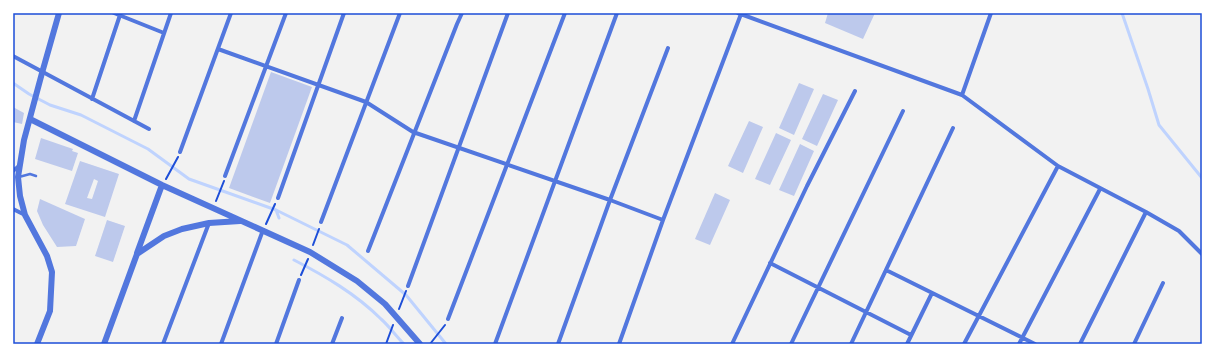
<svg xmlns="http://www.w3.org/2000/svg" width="1215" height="357" viewBox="0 0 1215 357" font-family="'Open Sans',sans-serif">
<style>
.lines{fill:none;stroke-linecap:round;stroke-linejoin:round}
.stream{stroke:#bfd3fe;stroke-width:3}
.building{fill:#bdc9ec;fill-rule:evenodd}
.path{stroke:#1d4ed8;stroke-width:2}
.service{stroke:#5277de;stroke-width:2.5}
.minor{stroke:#5277de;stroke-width:4}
.tertiary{stroke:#5277de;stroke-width:6}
.neatline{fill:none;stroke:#1d4ed8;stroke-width:1.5}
</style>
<rect width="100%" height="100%" fill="#f2f2f2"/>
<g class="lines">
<!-- stream -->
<path class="stream" d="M1122,13l26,76 11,36 43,53
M13,83l16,11 21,11 31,10 67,34 41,30 87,31 71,35 59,50 40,49
M276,210l3,8
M294,260c31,16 62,34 87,59 8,7 15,17 23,25"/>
</g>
<!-- building -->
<path class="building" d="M828,13h47l-12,26 -38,-16z
M271,72l41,15 -42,116 -41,-15z
M799,83l15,6 -20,46 -15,-7z
M823,94l15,6 -21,46 -15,-7z
M13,107l11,6 -2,11 -9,-2z
M749,121l14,6 -20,46 -15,-7z
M776,133l15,7 -21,45 -15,-6z
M41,138l32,11 -1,2 6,2 -6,18 -37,-12z
M800,144l14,7 -20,45 -15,-6z
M80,161l39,13 -14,43 -40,-13zM94,179l4,2 -6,18 -5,-1z
M715,193l15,7 -20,45 -15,-6z
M40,199l45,20 -9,27 -19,1 -14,-22 -6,-14z
M107,220l18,6 -12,36 -18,-6z"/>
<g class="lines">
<!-- path -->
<path class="path" d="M166,179l12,-22
M216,201l8,-20
M266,224l9,-20
M313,245l6,-16
M301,275l7,-16
M399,309l7,-18
M386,344l7,-19
M430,344l15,-19"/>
<!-- service -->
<path class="service" d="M19,177l11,-3 6,2"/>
<!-- minor -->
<path class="minor" d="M114,13l50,20
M738,13l224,82 96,71 88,46 33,19 23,23
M218,49l148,53 47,30 197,68 53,20
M13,56l136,73
M962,95l29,-82
M92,99l28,-84
M134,121l37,-108
M180,152l51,-139
M13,171l6,-5
M225,176l61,-163
M278,198l66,-185
M13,209l12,6
M321,222l79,-209
M368,251l89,-227 5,-11
M770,263l141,72
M886,270l149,74
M408,286l100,-273
M448,319l117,-306
M163,344l46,-121
M221,344l42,-114
M276,344l23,-64
M332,344l10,-26
M495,344l122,-331
M558,344l52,-144 58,-152
M619,344l44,-124 78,-206
M732,344l75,-158 48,-95
M791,344l112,-233
M851,344l102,-216
M907,344l25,-51
M964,344l94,-178
M1019,344l81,-155
M1080,344l66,-132
M1134,344l29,-61"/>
<!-- tertiary -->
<path class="tertiary" d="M30,119l132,66 148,67 47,29 28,23 35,40
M137,253l25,-68
M37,344l13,-33 2,-39 -5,-16 -22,-41 -5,-19 -2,-19 6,-37 18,-67 17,-60
M104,344l33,-90 27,-18 18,-7 27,-6 31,-2"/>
</g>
<!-- border -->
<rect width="1215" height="357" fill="none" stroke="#ffffff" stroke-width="28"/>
<rect x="14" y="14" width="1187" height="329" class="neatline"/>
</svg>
